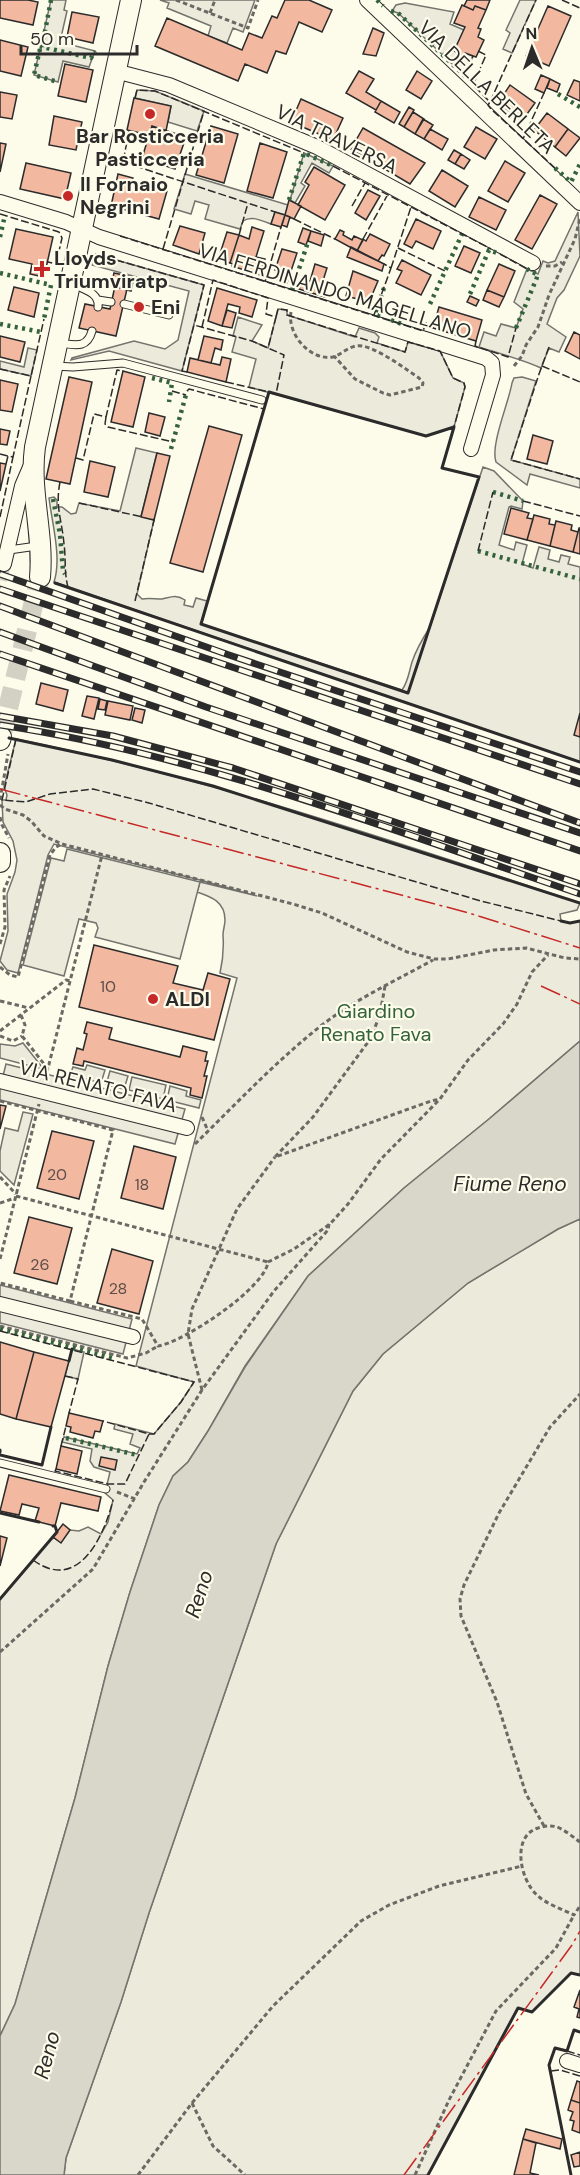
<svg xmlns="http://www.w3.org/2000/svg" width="580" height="2175" viewBox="0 0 580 2175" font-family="'DM Sans',sans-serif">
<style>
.green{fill:#ecebdb;stroke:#74746e;stroke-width:1.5}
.parking{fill:#eceadb;stroke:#74746e;stroke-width:1.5}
.water{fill:#d8d7c9;stroke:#74746e;stroke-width:1.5}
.building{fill:#f2b8a0;stroke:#2b2b2b;stroke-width:1.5}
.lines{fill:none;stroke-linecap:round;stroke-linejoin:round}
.minor-tunnel{stroke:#d3d1c4;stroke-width:14;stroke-dasharray:14 7;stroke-linecap:butt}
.secondary-tunnel{stroke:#d3d1c4;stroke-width:20;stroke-dasharray:20 10;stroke-linecap:butt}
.service-casing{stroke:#2b2b2b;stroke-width:9}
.minor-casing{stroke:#2b2b2b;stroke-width:16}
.secondary-casing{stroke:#2b2b2b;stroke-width:22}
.path{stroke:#6a6964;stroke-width:3;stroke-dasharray:4.5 3;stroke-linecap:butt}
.service{stroke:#fdfbea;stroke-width:7}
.minor{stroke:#fdfbea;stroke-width:14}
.secondary{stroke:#fdfbea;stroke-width:20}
.rail-casing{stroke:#2b2b2b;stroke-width:7}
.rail{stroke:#fdfbea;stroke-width:4.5;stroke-dasharray:14;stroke-linecap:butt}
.hedge{stroke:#34623c;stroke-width:4.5;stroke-dasharray:3 4.5;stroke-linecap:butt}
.fence{stroke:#2b2b2b;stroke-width:1.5;stroke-dasharray:8 3;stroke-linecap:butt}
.wall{stroke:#2b2b2b;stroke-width:3}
.power{stroke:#c62828;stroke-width:1.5;stroke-dasharray:21 4.5 3 4.5;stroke-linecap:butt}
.poi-dot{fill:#c62828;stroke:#fdfbea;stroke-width:2}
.labels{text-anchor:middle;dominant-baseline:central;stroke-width:4.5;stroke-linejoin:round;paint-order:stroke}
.number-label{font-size:16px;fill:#5d4e48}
.street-label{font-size:20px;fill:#2b2b2b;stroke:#fdfbea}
.poi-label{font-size:20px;font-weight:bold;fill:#2b2b2b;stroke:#fdfbea;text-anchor:start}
.park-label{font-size:20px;fill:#34623c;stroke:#fdfbea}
.water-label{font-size:21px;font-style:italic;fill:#2b2b2b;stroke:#fdfbea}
</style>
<rect width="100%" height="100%" fill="#fdfbea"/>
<!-- green -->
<path class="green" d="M51,0h15l-2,10 3,1 -7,31 35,9 -6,16 -26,-6 -5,21 -24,-7z
M160,0h95l-12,32 -10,-4 -6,15 -19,-7 3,-10 -44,-18 2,-5z
M520,0h16l-24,53 -9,-4 7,-16 -4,-3z
M405,3l49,9 -4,12 14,6v25l1,-2 8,3 -8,20 -67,-63 -6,-2 4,-6z
M137,90l18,1 49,20 -7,20 -29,-9 3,-16 -36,-8z
M304,153l29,13 -4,7 -17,-10 -11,20 4,3 -10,17 -5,-3z
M185,174l103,31 -3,10 -10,-3 -4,12c-9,-3 -19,-9 -28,-3l-3,8 -35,-10 4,-14 -14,-4 -4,13 -17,-5z
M578,212l2,44 -16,34 -7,8 -10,26 19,13 -7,15 -10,-4 -8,20c-19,-9 -41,-14 -62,-21l5,-15 12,4 5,-12 15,4 7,-19 -9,-7 13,-33 11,5 5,-13 5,2 7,-2z
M95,254l109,31 -22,86 -73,-20 -38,9 1,-2 62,-17 31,8 13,-9 11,-49 -97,-26z
M278,309l9,1v5l68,22 4,-9 16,5 4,4 -2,6 28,9 3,-10 32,9 13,27 11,5 1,4 -11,40 -28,9 -177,-49 7,-28 -24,-7 4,-15 -3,-1 5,-19 24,8 -10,16 16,7z
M28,348l9,2 -6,26 -31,-7v-8l24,6z
M522,377l14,4 -25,79 69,19v9l-50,-14 -3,11 -31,-23c-6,-17 13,-60 16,-79l2,-5z
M136,448l21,5 -16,63 13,4 -17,74 5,5c6,-1 13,0 20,0 9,-2 14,-5 23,1l-1,5 9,2 3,-9 11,3 -6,23 201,66c6,-8 7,-18 10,-28 4,-12 11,-24 18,-35l53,-160 11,4 29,30 -1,8 -11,-3 -2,1 -10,38 15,5 2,-8 11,3 -5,19 11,4 6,-21 11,3 -2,9 11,3 2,-7 9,2 -2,7 12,3v195l-526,-180c8,-24 -2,-59 -5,-84l5,-1 3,3v7h5l9,7 5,-1 3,-10 41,8z
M16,739c192,39 378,102 564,164l-3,7 -17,4 1,7 9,2 10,-2v120l-91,78 -85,69 -96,88 -63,90 -37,65 -20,31 -15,14 -14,29 -29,87 -22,74 -33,132 -60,206 -15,32v-437l53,-62 8,5 9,-12 9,1 9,-4 13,7 7,-12 5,-22 -8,-7 5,-21 -16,-5 -4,-6 2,-12 -30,-7 2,-5 73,17 3,-6 -10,-4 3,-10 -19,-5 1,-5 39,10 27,-32 13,-20 -58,-16 101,-388 -17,-5c3,-13 4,-24 3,-38 0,-5 2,-10 2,-15 0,-18 -13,-23 -28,-28l3,-10 57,14 -57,-16 -146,-36 -6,11 -30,118 -11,-3 -7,-9 8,-30 -1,-37 8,-22 2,-12 -4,-19 -10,-19 -1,-22h4l1,-5 -3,-8z
M23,1043l19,24v2l-42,-11v-14l15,2z
M87,1065l18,5 -4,13 -31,-8 3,-8 12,3z
M110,1071l18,5 -4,13 -18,-4z
M132,1077l34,8 -3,14 -34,-9z
M170,1086l17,5 -1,5 15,4 -2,8 -32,-8z
M23,1112l10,2 -19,71 -14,-14v-20l5,-23 13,3z
M580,1219v756l-9,-2 -39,39 -14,-4 -90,167h-364l2,-17 55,-156 28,-89 127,-369 77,-153 30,-37 85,-71 90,-54z
M72,1349l12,3 -6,27 -13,-3z"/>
<!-- parking -->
<path class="parking" d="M67,849l133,33 -20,77 -85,-22 3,-9 -2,-5 -17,-4 -15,57 -41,-11 28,-107 13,3z
M6,1064l179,45 -10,35 -175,-44v-12z
M0,1285l132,34 -9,35 -123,-31z"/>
<!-- water -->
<path class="water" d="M580,1041v178l-22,10 -90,54 -85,71 -30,37 -77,153 -127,369 -28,89 -55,156 -2,17h-64v-139l15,-32 60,-206 33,-132 22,-74 29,-87 14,-29 15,-14 20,-31 37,-64 63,-91 96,-88 85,-69z"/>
<!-- building -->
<path class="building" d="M0,0h28l10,2 -5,23 -33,-7z
M285,0h24l23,10 -10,22 -23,-10 -13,32 -10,-3 -9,22 -22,-9 -7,17 -83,-35 12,-28 75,32 7,-17 13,5 10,-22 5,2z
M467,0h23l-4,10 -11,-4 -2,4 -9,-4z
M462,5l11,5 2,-4 11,4 -8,18 3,1 -3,8 6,3 -8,17 -11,-4 -1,3 -10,-5 11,-24 -11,-4z
M548,6l23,10 -22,50 -23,-10z
M72,12l27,5 -6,26 -26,-6z
M373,28l11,5 -8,23 -13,-2z
M0,40l28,7 -7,29 -21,-5z
M65,64l28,6 -7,32 -28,-6z
M359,71l15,8 -8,13 15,9 -5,9 -30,-17z
M417,71l15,10 -11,18 -15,-9z
M541,75l9,4 -6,14 -9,-4z
M550,79l10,5 -3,8 -10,-4z
M574,80l6,2v19l-13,-6z
M510,85l25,18 -13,18 -24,-18z
M0,92l17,3 -5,24 -12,-2z
M134,98l37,8 -5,25 -14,-5 -3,9 -22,-5z
M301,99l42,19 -10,22 -42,-18z
M381,101l19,11 -6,11 -19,-11z
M409,107l5,3 -10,17 -5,-3z
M413,112l11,7 -9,15 -11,-7z
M547,113l21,16 -13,18 -21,-17z
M54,116l28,6 -6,28 -27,-5z
M423,119l10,6 -9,14 -9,-5z
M152,126l34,11 -11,32 -33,-11z
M211,126l27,8 -14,49 -28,-8z
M476,127l21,12 -12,20 -21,-12z
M363,128l62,35 -15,21 -59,-35z
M430,129l18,10 -6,11 -18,-11z
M568,129l12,9 -14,18 -11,-9z
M0,143l6,1 -6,28z
M260,143l27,9 -14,46 -26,-7z
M454,150l7,4 -6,10 -7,-4z
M461,154l9,6 -6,9 -9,-5z
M505,161l20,12 -17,29 -20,-11z
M26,163l45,10 -6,26 -45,-10z
M314,167l31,18 -20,35 -27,-15 11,-20 -4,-3z
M442,170l26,16 -13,21 -26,-16z
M118,174l15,4 -1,6 21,6v-3l14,4 -8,28 -48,-13z
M368,190l12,6 -14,24 -11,-7z
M540,195l17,9 -25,45 -17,-9z
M479,197l27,13 -10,20 -27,-13z
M289,200l12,6 -7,13 -9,-4z
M275,212l10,3 -4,12 -10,-3z
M285,215l5,2 -3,10 -5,-2z
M416,219l25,12 -8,18 -17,-8 -4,7 -8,-4z
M180,226l25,7 -6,21 -26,-9z
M252,227l12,4 -8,26 9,2 -5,16 -28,-9 1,-2 -3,-1 9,-28 10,4z
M303,228l8,3 -5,14 -8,-3z
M16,229l37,8 -9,40 -14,-3 2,-10 -23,-5z
M340,230l4,2 -1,3 9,5 2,-4 9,4 -6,11 -22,-12z
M311,231l13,4 -3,11 -13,-5z
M227,232l12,3 -9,28 -12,-3z
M370,234l20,10 -6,12 -2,-1 -4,6 -21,-10 6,-12 3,2z
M464,246l16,7 -9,20 -16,-7z
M351,247l33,17 -2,7 -35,-14z
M282,249l15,4 -10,30 -11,-4 3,-8 -4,-1z
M402,260l29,15 -10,20 -25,-12 6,-12 -5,-2z
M315,264l12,4 -6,19 6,2 -2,8 -26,-8 3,-10 8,2z
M499,264l16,7 -11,26 -17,-7z
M353,271l25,10 -9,21 -23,-6z
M114,273l20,4 -3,14 -20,-5z
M115,286l12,3 -11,47 -37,-8 6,-24 25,5z
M14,287l25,6 -5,24 -26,-7z
M217,288l40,12 -5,17 -13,-4 1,-6 -12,-3 -6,22 -14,-5z
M487,290l17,7 -5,10 -16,-7z
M470,296l9,4 -3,6 -9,-4z
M439,307l43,13 -6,21 -43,-13z
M227,310l9,3 -4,15 -10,-2z
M574,332l6,3v24l-15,-8z
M0,336l25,6 -5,20 -20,-5z
M204,336l19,4 -2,10 -6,-2 -4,15 -13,-3z
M222,357l9,2 -5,23 -39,-10 3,-14 30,7z
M123,371l22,6 -12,50 -22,-5z
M69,377l23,5 -22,102 -24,-5z
M0,380l18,4 -6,28 -12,-2z
M149,413l16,4 -5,19 -15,-4z
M209,426l33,9 -39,137 -33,-9z
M0,429l10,2 -3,14 -7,-1z
M533,435l20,6 -6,23 -20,-5z
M157,453l13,3 -16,64 -13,-3z
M90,461l25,6 -7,30 -24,-5z
M0,463l6,1 -6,27z
M511,508l18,5 -2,5 6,1 -6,21 -23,-6z
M534,515l16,4 -1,5 6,1 -5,21 -23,-6z
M556,521l16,4 -1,5 7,2 -5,20 -23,-6z
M579,528h1v26l-7,-2z
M41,683l27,7 -5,21 -27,-7z
M87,696l12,2 -5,21 -12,-3z
M100,699l7,2 -2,9 -7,-1z
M108,701l25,5 -3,14 -25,-5z
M135,708l10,2 -3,13 -10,-3z
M580,713v24l-6,-2z
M94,945l84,21 -5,17 30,7 5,-17 22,6 -16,61 -135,-33z
M87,1022l25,6 -3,11 71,18 3,-11 24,6 -2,9h3l-4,15h3l-5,22 -12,-3 1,-7 -107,-27 -1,5 -10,-2 4,-16 6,2 4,-16 -3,-1z
M0,1105l6,1 -6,23z
M52,1131l42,10 -15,58 -42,-11z
M134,1146l42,11 -13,52 -42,-11z
M29,1217l43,11 -15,56 -43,-11z
M112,1249l41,12 -14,53 -42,-11z
M0,1342l34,10 -18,67 -16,-5z
M34,1352l35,9 -18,66 -35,-8z
M69,1413l34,8 -3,11 -5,-1 -2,7 -23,-6 1,-5 -5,-1z
M61,1446l21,5 -5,23 -21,-5z
M101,1457l16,3 -2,10 -16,-4z
M9,1475l92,22 -3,14 -37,-8 -6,23 -20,-5 4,-13 -17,-4 -3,11 -19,-4z
M63,1524l7,6 -9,13 -8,-6z
M0,1536l7,2 -7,28z
M580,1990v28l-3,-1 2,-8 -5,-2z
M577,2081l3,1v21l-9,-3z
M571,2100l9,3v30l-8,-3 2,-9 -4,-1 3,-8 -5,-2z
M526,2129l36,10 -2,10 -37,-10z
M523,2139l13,4 -6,30 9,2h-25z
M580,2152v14l-6,1 -3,-12z"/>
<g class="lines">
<!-- minor-tunnel -->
<path class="minor-tunnel" d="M0,580l4,-16"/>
<!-- secondary-tunnel -->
<path class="secondary-tunnel" d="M1,737l39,-160"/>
<defs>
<path id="service" d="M71,283c11,6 29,9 27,24
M98,300l13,2
M124,304l45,11
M60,343c15,2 27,6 32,-12
M54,366l19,1 50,-4 139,37
M9,550l28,-4
M0,1463l106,26"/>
<path id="minor" d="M367,0l213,203
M115,71l54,14 148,62 216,116
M0,202l66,20 33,15 387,121 6,5 1,12 -22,74
M4,564l18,-78 9,-21
M0,1081l187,47
M0,1304l133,33
M567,2061l13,4"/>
<path id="secondary" d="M40,577c4,-44 -11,-86 -5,-130l96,-447
M0,740l1,-3
M0,853v9"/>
</defs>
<!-- service casing -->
<use href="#service" class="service-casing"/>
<!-- minor casing -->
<use href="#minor" class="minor-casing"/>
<!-- secondary casing -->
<use href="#secondary" class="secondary-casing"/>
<!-- path -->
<path class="path" d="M176,0l72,28 10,-28
M210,13l5,-13
M546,266h9l7,-4
M291,312c-4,22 19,49 42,45 10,-3 17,-13 29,-11 15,2 44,23 57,32l4,5 -1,4 -32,8 -7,-2 -28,-14 -21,-23
M514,366l8,-10 4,-11 12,-18 11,-32 26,-56 5,-21
M0,800l8,-46
M0,805l5,4 18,6 8,6 13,15 18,8 231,60 29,9 85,39 27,7h14l46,-9 32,-2 39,10 15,1
M0,817l2,8 7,13
M0,944l5,-17 -1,-37 6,-14
M0,967l10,8 8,2 32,-122 6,-8 4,-2
M385,986l-5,28 -9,24 -58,79 -38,40 156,-56 9,-2
M0,1001l29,7
M21,1015l4,10 -3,11 26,33
M0,1031l66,-51 5,1
M0,1036l13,5 9,-5
M45,1080l57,-225
M0,1101l113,29 -43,171 -70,-18
M202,1117l6,14
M195,1144c41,-40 81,-83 127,-119 34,-26 73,-44 111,-65
M0,1177l16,17
M16,1196l252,66
M0,1203l15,-5
M0,1259l39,-155
M70,1301l72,18 16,27c26,-4 107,-58 110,-84l26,-13 36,-25 18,-20 33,-45 59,-60 28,-39 35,-36 14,-20 15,-32 16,-17
M0,1326l127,32 19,-5 12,-7
M202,1390l-14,-56 4,-25 45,-100 38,-52
M117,1492l18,7
M0,1652l93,-83 51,-87 58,-92 72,-99 54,-61 1,-6
M544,1826l-18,-32 -29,-92 -36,-86 -1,-17 4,-14 35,-72 51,-86 30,-33
M580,1842c-7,-5 -15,-12 -23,-15 -6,-2 -13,-1 -19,1 -27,8 -18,52 -1,67 9,9 25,14 37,20l6,-9
M192,2103l21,43 32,29
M138,2175l54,-72 81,-97 88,-85 28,-16 50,-19 83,-20
M415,2175l34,-75 47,-89 60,-63 18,-33"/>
<!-- service -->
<use href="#service" class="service"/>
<!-- minor -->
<use href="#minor" class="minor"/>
<!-- secondary -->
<use href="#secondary" class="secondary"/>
<defs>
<path id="rail" d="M0,574l229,81 351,117
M0,589l580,195
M0,606l580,217
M0,632l206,75 374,126
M0,654l580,197
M0,716l113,20 120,32 347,116
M0,725c200,30 389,104 580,169"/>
</defs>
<!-- rail casing -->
<use href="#rail" class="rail-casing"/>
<!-- rail -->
<use href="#rail" class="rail"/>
<!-- hedge -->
<path class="hedge" d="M51,0l-9,47 49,11 4,-7
M377,0l6,6
M391,11l7,2 66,62 4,-7
M40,49l-6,26 24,7
M558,94l22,13
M555,168l16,14 9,-18
M289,200l15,-47 29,13
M0,237l5,-22
M0,273l51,12 -7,34
M384,288l-9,26 9,4
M292,290l16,-48
M470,294l19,-44 11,4
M430,304l32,-70
M391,320l14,5
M0,324l41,8
M516,328l22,-53 -11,-6
M152,378l20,5 -3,19
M171,449l16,-58
M493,492l30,9
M53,499l7,35 3,37 2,3
M478,551l102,28
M0,1329l116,30
M66,1438l71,17"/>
<!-- fence -->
<path class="fence" d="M562,0l18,8
M478,51l8,4 -13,30 17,17 -2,3 3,4 64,59
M468,68l5,-12
M135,98l2,-8 18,1 149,62
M490,102l46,-102
M129,131l-6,31 152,50
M523,139l21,-46
M333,166l158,83
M352,206l13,-23
M0,214l59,18 3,6 -6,26 -8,-2
M294,219l41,20
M239,235l9,-32
M120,236l303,95 3,-8 8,2
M363,239l25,-45
M398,248l47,23
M163,249l41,-138
M95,254l109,31 -10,40
M500,254l27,15
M391,268l20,-61
M265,282l16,-55
M374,315l17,-47 -7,-4
M276,317l2,-8 9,1v5l118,37 3,-10 32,9 13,27 11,5 1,4 -11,40
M202,327l11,-47 55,18 -2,16 10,3 -8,31
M476,341l-1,5 33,11 8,-29
M549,347l-10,27 -28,86 69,19
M542,366l38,16
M0,369l31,7 13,-57
M187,372l-5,-1 12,-46 58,16 32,14 -8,39
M226,382l43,10
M172,391l14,4
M187,391l2,-2 75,20
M106,417l-1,7 3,3 65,15
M0,454l8,2
M76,458l7,2 11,-46 12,3 11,-47 6,1
M6,464l2,-8 5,1 18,-81
M60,482c-5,25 2,38 4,62 2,14 0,29 4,43
M523,501l57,15
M79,503l64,14
M0,517l13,-60
M478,551l15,-59
M135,601l20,-85
M16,739l-14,61 24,2 24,-8 43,-5 56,14 332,98 80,20
M0,1331l194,51 -13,20 -27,32h-5
M65,1376l13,3 -9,34
M61,1446l5,-20
M56,1469l-1,2 53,13h17l24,-50 -46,-13
M33,1560c45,33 71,-23 80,-60
M567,2051l13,4
M551,2071l9,-1 20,6"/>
<!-- wall -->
<path class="wall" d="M269,392l157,44 28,-9 -12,41 37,9 -71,216 -207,-69z
M55,583l525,179
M9,738l103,22 101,26 367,117
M561,921l9,2 10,-2
M69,1361l3,-12
M0,1452v-2
M0,1455l42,10 9,-38
M0,1513l39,9
M0,1599l57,-67 -2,-6h-2
M428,2175l90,-167 14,4 39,-39 9,2
M571,2175l-22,-110 6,-17 12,3 7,-21 6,2"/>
<!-- power -->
<path class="power" d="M0,789l469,124 111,35
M541,986l39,18
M404,2175l168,-230 8,-14"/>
</g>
<!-- markers -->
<g class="poi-dot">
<circle cx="150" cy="114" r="6"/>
<circle cx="68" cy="196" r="6"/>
<path d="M39 260h6v6h6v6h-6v6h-6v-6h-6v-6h6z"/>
<circle cx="139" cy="307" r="6"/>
<circle cx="153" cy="999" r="6"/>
</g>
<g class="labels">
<!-- number labels -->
<g class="number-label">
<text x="108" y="986">10</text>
<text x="57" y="1174">20</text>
<text x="142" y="1184">18</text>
<text x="40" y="1264">26</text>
<text x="118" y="1288">28</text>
</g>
<!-- street labels -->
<g class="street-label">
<text transform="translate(487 87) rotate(44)">VIA DELLA BERLETA</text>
<text transform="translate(337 139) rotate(26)">VIA TRAVERSA</text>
<text transform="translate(335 291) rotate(17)">VIA FERDINANDO MAGELLANO</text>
<text transform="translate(98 1086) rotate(14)">VIA RENATO FAVA</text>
</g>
<!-- poi labels -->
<g class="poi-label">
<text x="150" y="136" text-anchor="middle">Bar Rosticceria<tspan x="150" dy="23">Pasticceria</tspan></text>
<text x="80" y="184">Il Fornaio<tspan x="80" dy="23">Negrini</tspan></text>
<text x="54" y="258">Lloyds<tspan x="54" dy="23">Triumviratp</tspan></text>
<text x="151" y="307">Eni</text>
<text x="165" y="999">ALDI</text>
</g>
<!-- park labels -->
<g class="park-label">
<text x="376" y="1011">Giardino<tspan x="376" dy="23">Renato Fava</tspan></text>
</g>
<!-- water labels -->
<g class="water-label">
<text x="510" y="1184">Fiume Reno</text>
<text transform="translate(199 1594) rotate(-72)">Reno</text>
<text transform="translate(47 2055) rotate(-75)">Reno</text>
</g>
</g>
<!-- north arrow -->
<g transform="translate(532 48) rotate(358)" stroke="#fdfbea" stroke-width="4.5" paint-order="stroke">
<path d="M0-4.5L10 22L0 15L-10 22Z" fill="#2b2b2b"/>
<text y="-9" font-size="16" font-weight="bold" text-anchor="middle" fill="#2b2b2b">N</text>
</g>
<!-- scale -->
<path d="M21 45v9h116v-9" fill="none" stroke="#2b2b2b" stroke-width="3"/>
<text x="30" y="45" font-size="18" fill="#2b2b2b" stroke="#fdfbea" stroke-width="4.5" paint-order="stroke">50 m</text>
</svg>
